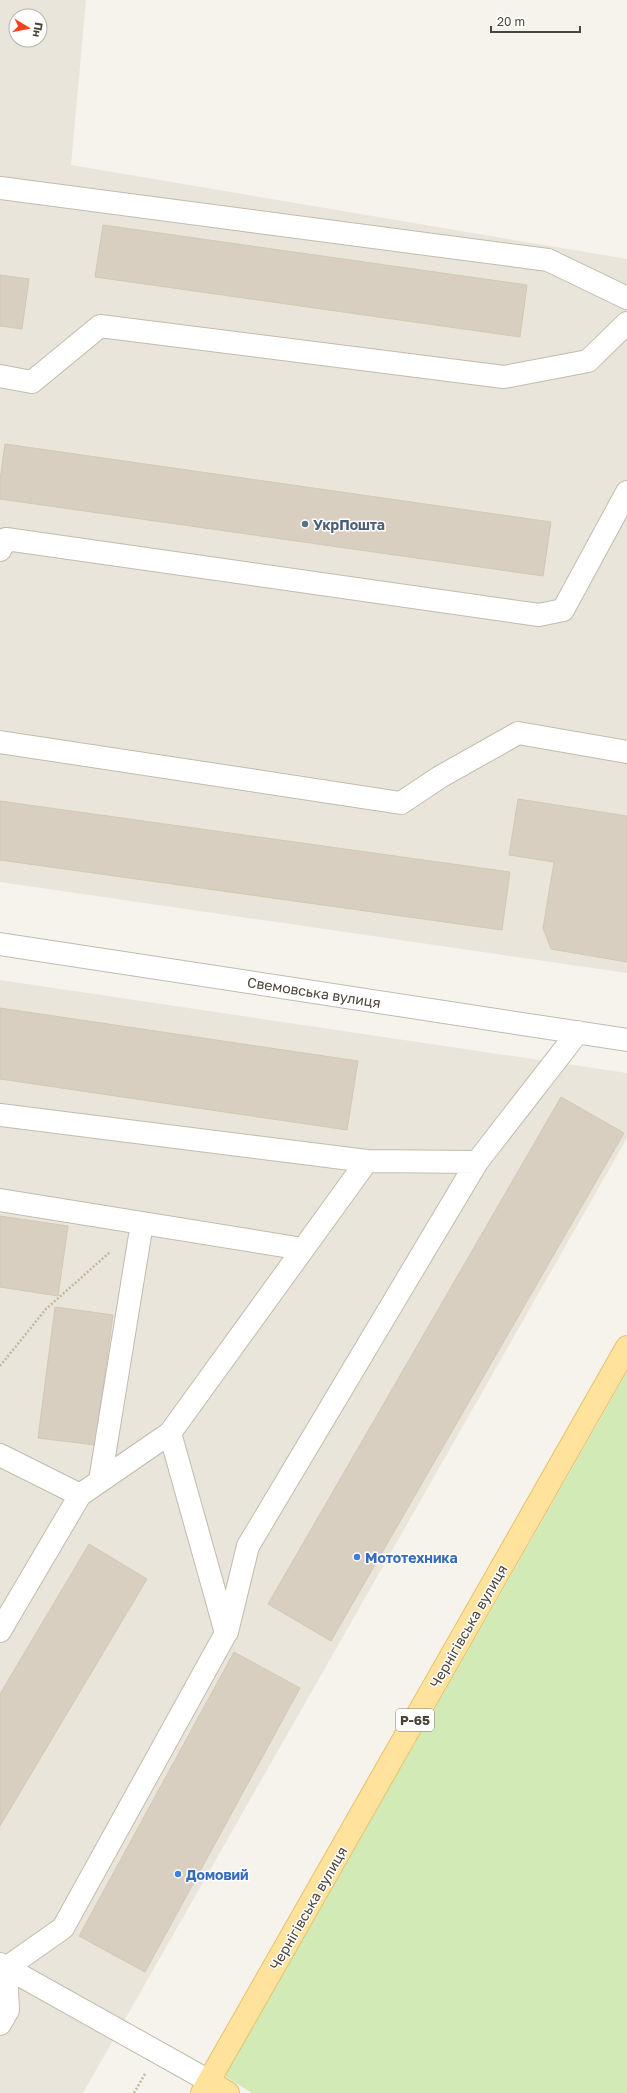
<svg xmlns="http://www.w3.org/2000/svg" width="627" height="2093" viewBox="0 0 627 2093" font-family="'Golos Text',sans-serif">
<style>
.residential{fill:#eae5da;fill-rule:evenodd}
.green{fill:#d2eab5}
.building{fill:#d8cfc1;stroke:#d3c7b4}
.lines{fill:none;stroke-linecap:round;stroke-linejoin:round}
.minor-casing{stroke:#c2bbae;stroke-width:24}
.major-casing{stroke:#e6c16a;stroke-width:24}
.path{stroke:#c4b79f;stroke-width:2.5;stroke-dasharray:2 2;stroke-linecap:butt}
.minor{stroke:#fff;stroke-width:22}
.major{stroke:#ffe39c;stroke-width:22}
.service-dot{fill:#5c6f8a;stroke:#fff;stroke-width:1.5}
.shop-dot{fill:#3f7fe0;stroke:#fff;stroke-width:1.5}
.labels{text-anchor:middle;dominant-baseline:central;stroke-width:3;stroke-linejoin:round;paint-order:stroke}
.shield{fill:#fff;stroke:#817c74;stroke-width:1}
.shield-label{font-size:13px;font-weight:bold;fill:#4b4439}
.service-label{font-size:14px;font-weight:bold;fill:#4e5e75;stroke:#fff;text-anchor:start}
.street-label{font-size:14px;fill:#4b4439;stroke:#fff}
.shop-label{font-size:14px;font-weight:bold;fill:#366cbe;stroke:#fff;text-anchor:start}
</style>
<rect width="100%" height="100%" fill="#f6f3ec"/>
<!-- residential -->
<path class="residential" d="M0,0h86l-15,165 556,94v714l-627,-91zM16,16h24v24h-24z
M0,980l627,93v65l-544,955h-83z"/>
<!-- green -->
<path class="green" d="M627,1372v721h-375l-27,-17z"/>
<!-- building -->
<path class="building" d="M103,225l424,60 -7,52 -425,-60z
M0,275l29,4 -7,50 -22,-3z
M5,444l546,78 -8,54 -543,-77v-19z
M518,799l109,17v146l-76,-13 -8,-21 11,-66 -45,-7z
M0,801l510,71 -8,58 -502,-70z
M0,1008l358,53 -11,69 -347,-51z
M561,1097l63,36 -293,508 -63,-37z
M0,1216l68,10 -10,70 -58,-9z
M55,1307l58,8 -18,130 -57,-7z
M89,1544l58,35 -147,247v-132z
M234,1652l66,36 -155,284 -66,-36z"/>
<g class="lines">
<defs>
<path id="minor" d="M0,188l548,72 79,38
M0,376l32,6 68,-56 404,51 84,-16 39,-38
M0,550l6,-11 533,76 24,-5 64,-118
M0,742l401,61 39,-26 78,-44 109,19
M0,944l627,96
M0,1115l367,46
M0,1200l303,49
M0,1455l80,40
M100,1481l42,-258
M0,1631l80,-136 90,-62
M227,1632l21,-86 229,-384
M0,1964l209,117
M0,2024l8,-14 -2,-42 57,-40 163,-295 -56,-200 197,-272 110,1 101,-130"/>
<path id="major" d="M209,2081l19,12
M202,2093l425,-746"/>
</defs>
<!-- minor casing -->
<use href="#minor" class="minor-casing"/>
<!-- major casing -->
<use href="#major" class="major-casing"/>
<!-- path -->
<path class="path" d="M0,1366l46,-57 64,-57
M134,2093l11,-19"/>
<!-- minor -->
<use href="#minor" class="minor"/>
<!-- major -->
<use href="#major" class="major"/>
</g>
<!-- markers -->
<circle class="service-dot" cx="305" cy="524" r="4"/>
<g class="shop-dot">
<circle cx="357" cy="1557" r="4"/>
<circle cx="178" cy="1874" r="4"/>
</g>
<g class="labels">
<!-- shield labels -->
<rect class="shield" x="396" y="1709" width="38" height="22" rx="3"/>
<g class="shield-label">
<text x="415" y="1720">Р-65</text>
</g>
<!-- service labels -->
<g class="service-label">
<text x="313" y="524">УкрПошта</text>
</g>
<!-- street labels -->
<g class="street-label">
<text transform="translate(314 992) rotate(9)">Свемовська вулиця</text>
<text transform="translate(468 1626) rotate(-60)">Чернігівська вулиця</text>
<text transform="translate(308 1908) rotate(-60)">Чернігівська вулиця</text>
</g>
<!-- shop labels -->
<g class="shop-label">
<text x="365" y="1557">Мототехника</text>
<text x="186" y="1874">Домовий</text>
</g>
</g>
<!-- north arrow -->
<g transform="translate(28 28) rotate(100)"><circle r="19" fill="#ffffff" stroke="#b7b4b0"/>
<path d="M0-3L7 15L0 10L-7 15Z" fill="#fc3f1d"/>
<text y="-6" font-size="11" font-weight="bold" text-anchor="middle" fill="#4b4439">Пн</text>
</g>
<!-- scale -->
<path d="M491 26v6h89v-6" fill="none" stroke="#4b4439" stroke-width="2"/>
<text x="497" y="26" font-size="12" fill="#4b4439" stroke="#ffffff" stroke-width="3" paint-order="stroke">20 m</text>
</svg>
